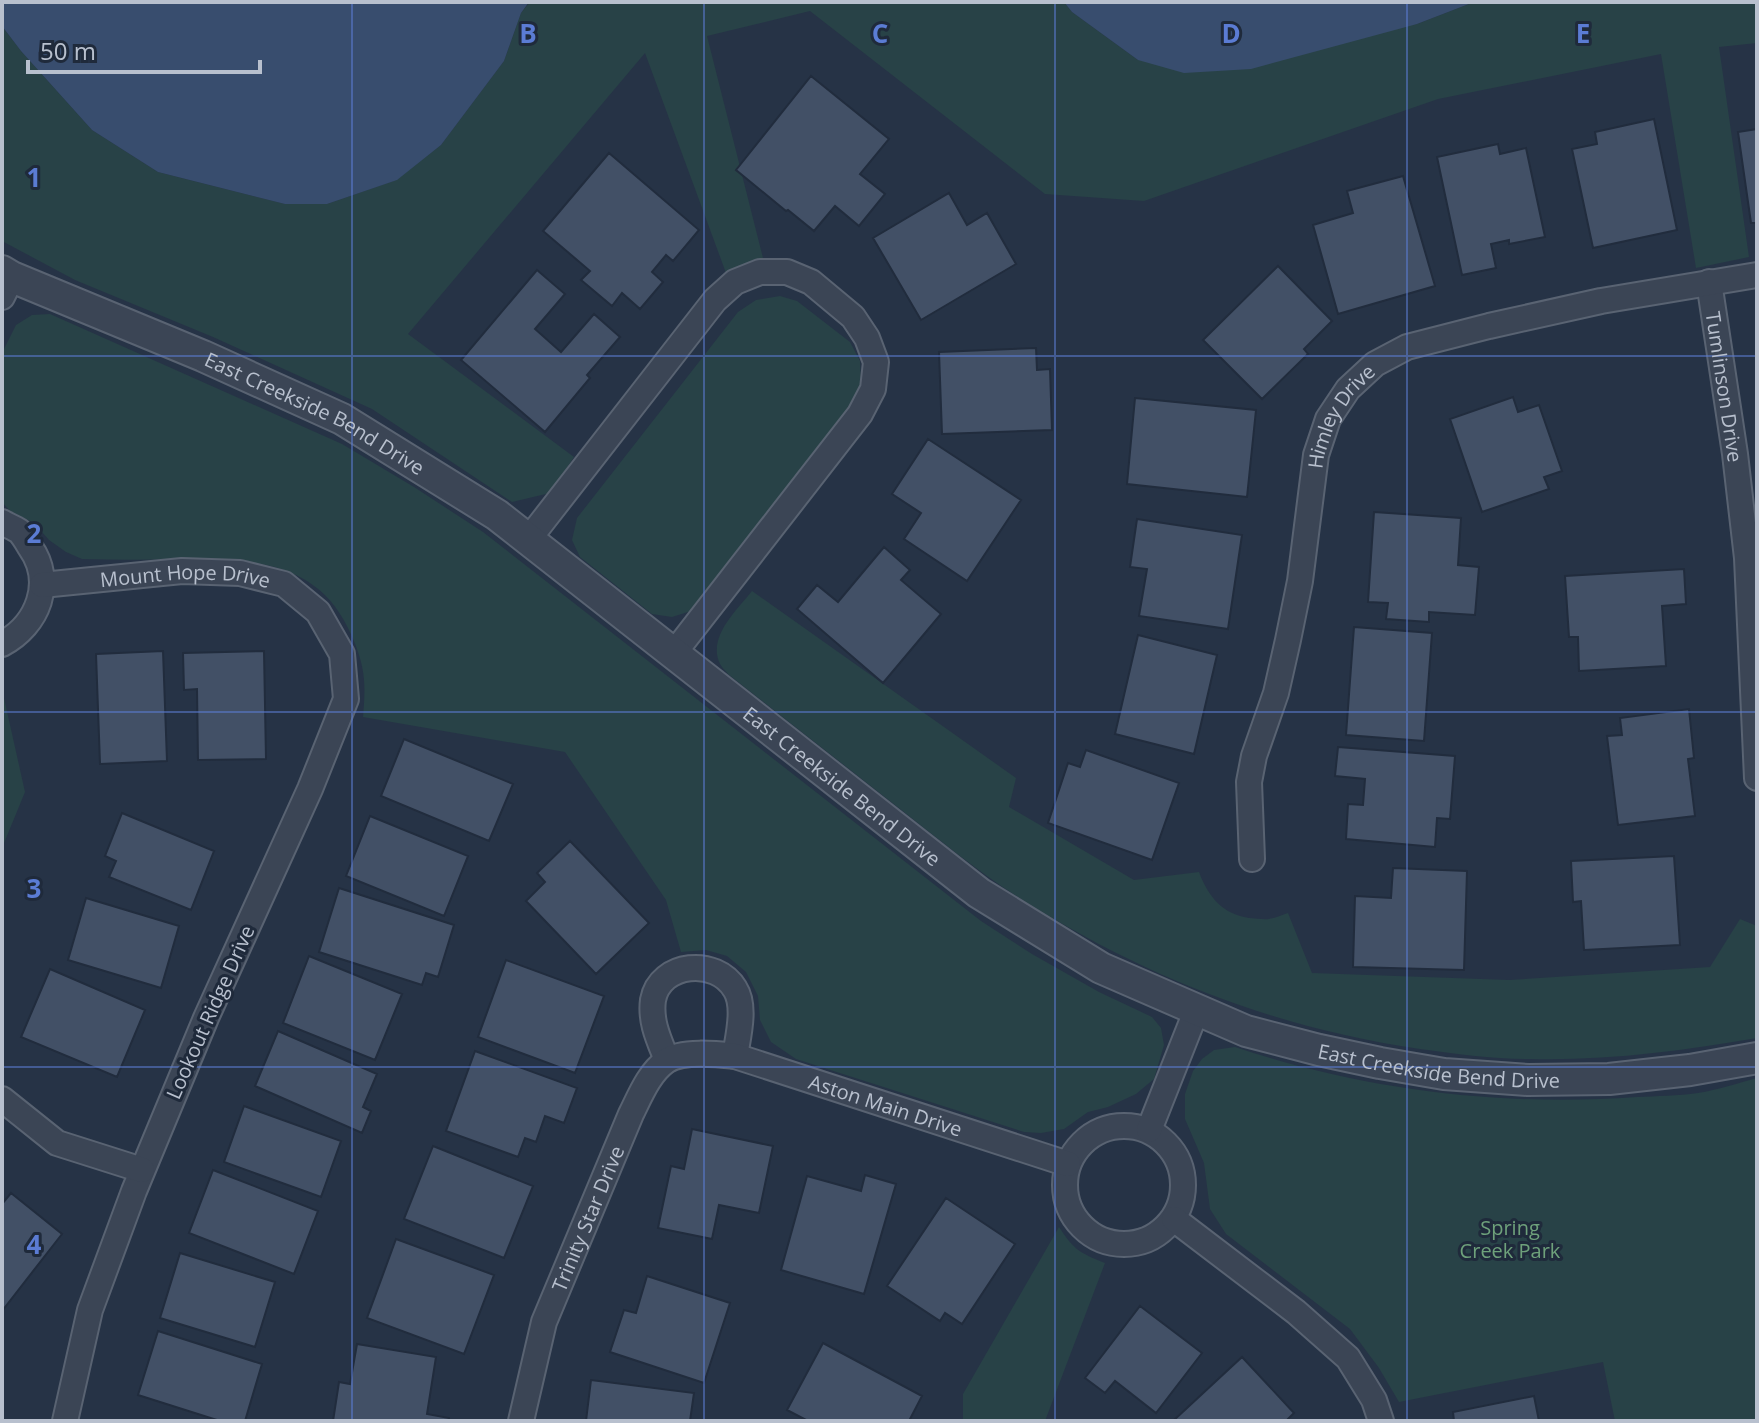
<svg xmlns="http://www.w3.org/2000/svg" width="1759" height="1423" viewBox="0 0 1759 1423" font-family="'Open Sans',sans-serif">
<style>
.green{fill:#284247}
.water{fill:#384d6e}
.building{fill:#425066;stroke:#212c3d;stroke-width:2}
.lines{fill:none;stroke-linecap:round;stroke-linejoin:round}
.minor-casing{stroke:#596372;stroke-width:28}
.tertiary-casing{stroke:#596372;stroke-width:34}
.minor{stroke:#3b4555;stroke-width:24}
.tertiary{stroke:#3b4555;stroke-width:30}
.grid{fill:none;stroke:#5b7cd4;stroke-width:2;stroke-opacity:0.55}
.labels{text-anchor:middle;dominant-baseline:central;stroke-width:6;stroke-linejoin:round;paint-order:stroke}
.street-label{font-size:20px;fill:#b8c0ce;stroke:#1f2a3b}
.park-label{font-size:20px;fill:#6ea17b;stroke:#1f2a3b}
.grid-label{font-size:26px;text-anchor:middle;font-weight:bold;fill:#5b7cd4;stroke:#1f2a3b;stroke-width:6;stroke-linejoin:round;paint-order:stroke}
</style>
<rect width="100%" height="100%" fill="#263346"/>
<!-- green -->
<path class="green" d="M530,2h534l8,10 66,48 279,-36 57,-22h283v41l-38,4 30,210 -53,11 -35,-214 -223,45 -294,102 -99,-7 -235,-183 -103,25 56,222 -37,15 -81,-220 -237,281 166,123 -24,36 -38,9 -140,-93 -159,-72 -138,-57 -73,-39v-215l19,25 71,79 66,42 127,32h42l69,-24 45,-35 63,-84 17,-48z
M780,296l17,5 53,41 10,19 1,23 -8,20 -162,207 -19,6 -20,-3 -72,-57 -8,-17 5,-22 161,-206 18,-12z
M50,314l292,130 72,43 69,45 498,389 51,33 67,38 53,25 9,11 3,17 -10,34 -18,15 -28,13 -20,5 -24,17 -23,4 -17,-1 -228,-73 -25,-17 -11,-22 -2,-24 -12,-24 -19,-16 -21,-6 -25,2 -15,-52 -101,-148 -202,-35c1,-12 2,-25 1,-37 -1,-17 -8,-36 -16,-52 -33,-69 -102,-69 -168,-69 -33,1 -65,1 -98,0l-16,-7 -17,-12 -15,-17 -24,-12 -8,-9v-149l14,-28 16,-10z
M752,591l264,187 -7,29 125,73 65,-8c9,24 23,42 50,46 6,0 14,2 20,1 6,-1 13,-4 19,-6l24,60 197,7 201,-13 30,-48 17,7v112c-75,13 -152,23 -228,21 -36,0 -73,-5 -109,-10 -147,-22 -273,-71 -399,-150 -44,-28 -85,-62 -126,-94 -56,-44 -111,-87 -167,-131 -2,-3 -6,-6 -8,-10 -13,-27 17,-54 32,-73z
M2,689l23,103 -23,56z
M1235,1047c128,43 267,60 402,50 20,-1 41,-1 61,-4 20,-3 40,-10 59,-15v343h-142l-12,-59 -204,40 -20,-34 -29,-39 -124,-95 -16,-25 -6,-46 -19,-44v-25l8,-23 9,-12 12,-9z
M1059,1227c15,23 21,26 46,36l-60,158h-82v-27z"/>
<!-- water -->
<path class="water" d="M2,2h527l-8,11 -17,48 -63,84 -44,35 -70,24h-42l-127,-32 -66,-42 -71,-79 -19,-25z
M1064,2h410l-57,22 -166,45 -67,4 -46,-13 -66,-48z"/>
<!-- building -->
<path class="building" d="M811,76l78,63 -29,35 25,20 -26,32 -24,-20 -21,25 -26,-21 -2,1 -50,-41z
M1654,119l23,111 -84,18 -21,-99 25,-5 -2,-12z
M1757,129v94h-6l-13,-91z
M1498,144l2,10 26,-6 19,89 -36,7v-4l-18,4 5,24 -34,7 -25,-118z
M609,153l90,77 -26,31 -7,-6 -14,17 11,10 -23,27 -18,-16 -10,13 -31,-26 9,-9 -47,-40z
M1403,176l32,110 -97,28 -25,-89 40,-12 -6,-22z
M949,193l18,32 20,-12 29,51 -95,56 -48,-82z
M1278,266l54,55 -28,28 4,5 -46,45 -59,-59z
M537,270l28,24 -30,35 26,23 33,-38 26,23 -33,38 3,3 -45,54 -84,-72z
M1036,348l1,22 13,-1 2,61 -110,4 -3,-82z
M1513,397l5,15 21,-7 23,66 -18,6 5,12 -67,23 -32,-93z
M1135,398l121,12 -9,87 -120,-13z
M928,439l93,61 -54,81 -63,-42 17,-26 -29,-19z
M1374,512l87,6 -3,47 21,2 -4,48 -46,-3v10l-43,-3 2,-16 -20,-1z
M1137,519l105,16 -14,94 -89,-13 8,-47 -17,-2z
M884,547l26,23 -9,10 40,34 -58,69 -86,-74 20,-24 21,17z
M1684,569l2,35 -24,2 4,60 -87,5 -1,-34h-9l-4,-61z
M1354,627l78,6 -8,108 -78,-6z
M1138,635l79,20 -23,99 -79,-20z
M163,651l4,110 -67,3 -4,-110z
M264,651l2,108 -68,1 -1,-71 -13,1 -1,-37z
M1689,709l5,49 -6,1 7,57 -77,9 -11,-89 15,-1 -2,-17z
M404,739l109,45 -24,57 -108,-45z
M1338,747l117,9 -5,63 -13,-1 -2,29 -89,-8 2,-35 15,1 2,-26 -30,-3z
M1086,750l93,33 -27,77 -104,-37 20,-60 12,4z
M122,813l92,38 -23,59 -82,-33 7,-16 -11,-5z
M370,816l98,40 -24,60 -98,-40z
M570,841l79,82 -53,51 -70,-73 19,-19 -8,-9z
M1674,856l6,89 -96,5 -3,-49 -8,1 -2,-41z
M1393,868l74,3 -3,99 -111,-3 2,-71 36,2z
M339,888l115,37 -16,52 -12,-4 -4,12 -103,-33z
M86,898l93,28 -18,62 -93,-28z
M309,956l93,38 -27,66 -92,-37z
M506,960l98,36 -29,77 -97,-36z
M50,969l95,41 -28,67 -96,-40z
M278,1031l99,43 -14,33 8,4 -9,22 -107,-47z
M475,1051l102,37 -13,35 -19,-7 -9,26 -11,-4 -7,19 -72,-26z
M244,1106l97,35 -20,56 -97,-35z
M692,1129l81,17 -14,67 -40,-8 -7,34 -54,-11 13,-62 13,3z
M433,1146l100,40 -29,72 -100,-39z
M213,1170l105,41 -24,63 -105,-41z
M865,1175l31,9 -32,110 -83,-24 26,-94 54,15z
M11,1193l51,41 -60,77v-107z
M946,1198l69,46 -53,80 -17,-11 -5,8 -53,-35z
M396,1239l98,36 -30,79 -97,-36z
M180,1253l95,29 -20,65 -95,-29z
M647,1276l83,27 -26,80 -94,-31 14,-42 12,3z
M1140,1306l62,47 -46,60 -41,-32 -10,12 -20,-15z
M158,1331l104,33 -17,57h-25l-82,-26z
M823,1343l99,53 -13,25h-101l-21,-11z
M357,1344l79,13 -9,57 22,4v3h-116l6,-39 11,2z
M1242,1357l52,56 -8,8h-113z
M591,1380l103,13 -4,28h-104z
M1534,1396l5,25h-85l-1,-9z"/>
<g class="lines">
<defs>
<g id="minor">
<path id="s1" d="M1709,282l26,172 12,104 10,220"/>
<path d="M2,297l10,-20"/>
<path d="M2,522c5,3 12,6 17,9 4,4 8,11 11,16 25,35 8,78 -28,97"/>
<path d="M528,540l187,-240 20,-18 25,-10h27l24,10 42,35 14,21 9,24 -3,27 -13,25 -186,239"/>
<path id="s2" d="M42,585l140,-14 58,2 44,11 34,28 24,42 4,45 -36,90 -104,229 -72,173 -44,119 -25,111"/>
<path id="s3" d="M1252,859l-3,-77 5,-26 22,-63 12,-53 12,-59 16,-126 12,-36 20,-30 27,-25 32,-17 82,-21 112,-25 156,-26"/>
<path d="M667,1060c-8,-20 -17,-38 -14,-60 7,-38 63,-43 82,-11 11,17 3,48 0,67"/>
<path d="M2,1099l55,44 85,27"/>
<circle cx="1124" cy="1185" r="59"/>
<path d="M1149,1130l48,-121"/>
<path d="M1174,1219l122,93 52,46 26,42 7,21"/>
<path id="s4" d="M521,1421l23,-99 87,-208c9,-18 18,-41 35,-53 16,-11 51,-7 69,-5l333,108"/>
</g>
<g id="tertiary">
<path id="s5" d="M2,271l10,6 191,79 139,63 155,96 482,378 122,75 145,63 73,19 61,13 64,11 84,6 81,-1 81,-9 67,-12"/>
</g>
</defs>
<!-- minor casing -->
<use href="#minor" class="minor-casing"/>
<!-- tertiary casing -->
<use href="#tertiary" class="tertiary-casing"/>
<!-- minor -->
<use href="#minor" class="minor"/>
<!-- tertiary -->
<use href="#tertiary" class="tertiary"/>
</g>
<!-- grid -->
<path class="grid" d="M352,2v1419M704,2v1419M1055,2v1419M1407,2v1419M2,356h1755M2,712h1755M2,1067h1755"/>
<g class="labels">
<!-- street labels -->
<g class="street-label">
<text stroke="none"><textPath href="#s1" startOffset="106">Tumlinson Drive</textPath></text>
<text stroke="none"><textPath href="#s5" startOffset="344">East Creekside Bend Drive</textPath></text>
<text stroke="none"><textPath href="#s3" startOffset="458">Himley Drive</textPath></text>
<text stroke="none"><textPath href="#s2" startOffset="144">Mount Hope Drive</textPath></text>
<text stroke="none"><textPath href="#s5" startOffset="992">East Creekside Bend Drive</textPath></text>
<text transform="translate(210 1012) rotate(-66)">Lookout Ridge Drive</text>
<text stroke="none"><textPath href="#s5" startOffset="1664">East Creekside Bend Drive</textPath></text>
<text stroke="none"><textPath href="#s4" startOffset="620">Aston Main Drive</textPath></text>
<text stroke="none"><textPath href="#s4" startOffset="214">Trinity Star Drive</textPath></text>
</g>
<!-- park labels -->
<g class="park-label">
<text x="1510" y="1227">Spring<tspan x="1510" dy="23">Creek Park</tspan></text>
</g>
</g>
<g class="grid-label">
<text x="528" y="43">B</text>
<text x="880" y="43">C</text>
<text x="1231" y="43">D</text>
<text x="1583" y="43">E</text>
<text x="34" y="187">1</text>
<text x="34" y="543">2</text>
<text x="34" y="898">3</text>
<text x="34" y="1254">4</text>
</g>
<!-- border -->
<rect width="1759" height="1423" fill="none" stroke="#b8c0ce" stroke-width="8"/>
<!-- scale -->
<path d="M28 60v12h232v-12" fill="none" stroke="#b8c0ce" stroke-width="4"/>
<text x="40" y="60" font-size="24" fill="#b8c0ce" stroke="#1f2a3b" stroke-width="6" paint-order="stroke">50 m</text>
</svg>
